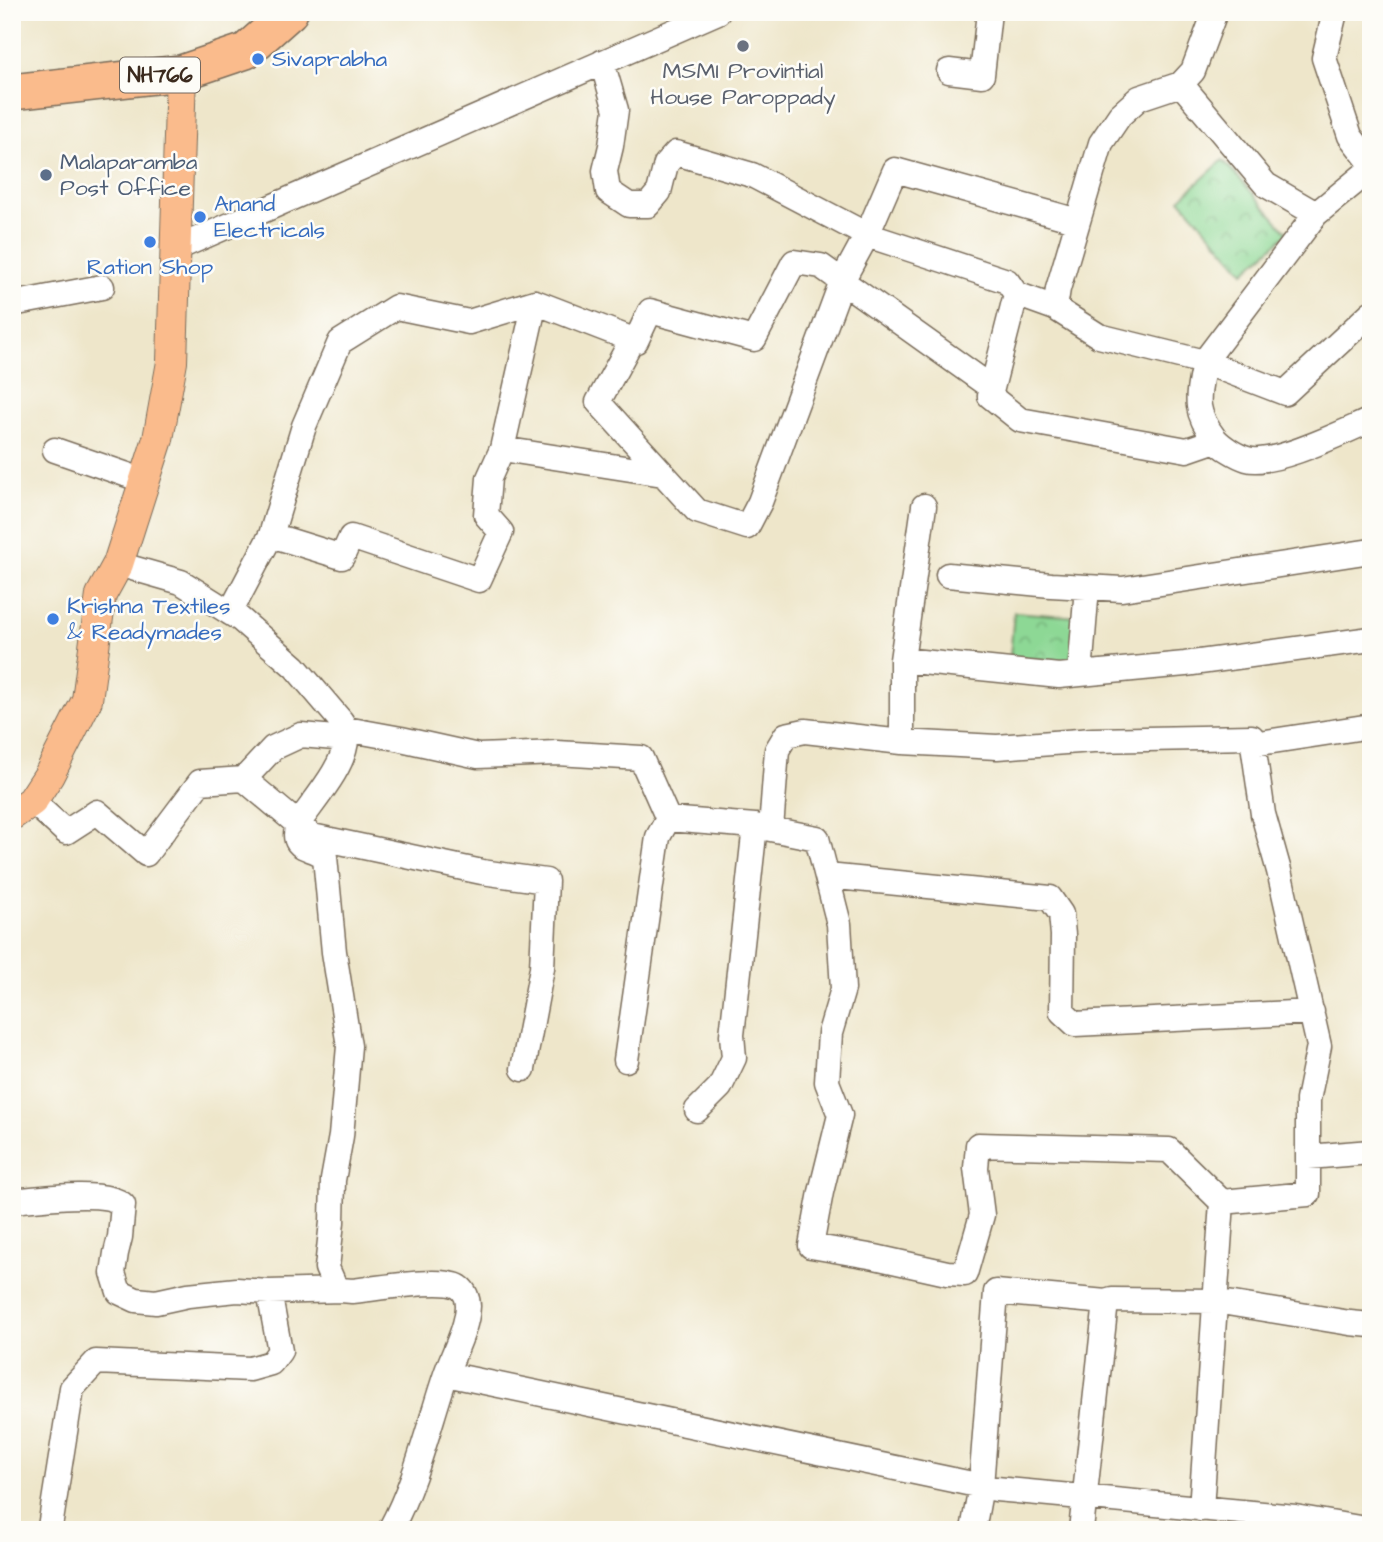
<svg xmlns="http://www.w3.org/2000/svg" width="1383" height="1542" viewBox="0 0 1383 1542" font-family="'Architects Daughter',sans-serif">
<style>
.park{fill:url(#park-crowns);stroke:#64815a;stroke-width:2}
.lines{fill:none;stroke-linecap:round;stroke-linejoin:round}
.minor-casing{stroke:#7a6c5a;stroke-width:27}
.major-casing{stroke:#7a6c5a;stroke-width:32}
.highway-casing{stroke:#7a6c5a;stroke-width:38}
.minor{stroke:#fff;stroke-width:24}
.major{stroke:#fabb8c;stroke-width:30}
.highway{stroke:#fabb8c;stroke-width:35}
.worship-dot{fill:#6b7280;stroke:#fdfcf7;stroke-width:2.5}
.shop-dot{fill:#3f7fe0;stroke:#fdfcf7;stroke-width:2.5}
.service-dot{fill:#5c6f8a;stroke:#fdfcf7;stroke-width:2.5}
.labels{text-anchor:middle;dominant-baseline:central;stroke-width:5;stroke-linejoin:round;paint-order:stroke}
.shield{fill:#fdfcf7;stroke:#75695f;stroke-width:2}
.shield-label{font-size:21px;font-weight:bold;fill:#3b2a1e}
.shop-label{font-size:23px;fill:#366cbe;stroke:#fdfcf7;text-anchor:start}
.worship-label{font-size:23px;fill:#5b616d;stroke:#fdfcf7}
.service-label{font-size:23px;fill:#4e5e75;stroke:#fdfcf7;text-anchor:start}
</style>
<defs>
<pattern id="park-crowns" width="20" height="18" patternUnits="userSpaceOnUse" patternTransform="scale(1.75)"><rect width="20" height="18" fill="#8dd895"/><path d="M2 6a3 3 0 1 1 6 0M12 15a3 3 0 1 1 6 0" fill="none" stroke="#74af79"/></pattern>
</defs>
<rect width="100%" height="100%" fill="#fdfcf7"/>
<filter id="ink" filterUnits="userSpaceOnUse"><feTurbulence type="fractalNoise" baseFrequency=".0143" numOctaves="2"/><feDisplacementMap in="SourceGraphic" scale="14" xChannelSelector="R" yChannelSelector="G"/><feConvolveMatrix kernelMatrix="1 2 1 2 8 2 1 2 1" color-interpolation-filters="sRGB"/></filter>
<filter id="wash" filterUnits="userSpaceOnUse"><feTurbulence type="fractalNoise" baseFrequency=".00686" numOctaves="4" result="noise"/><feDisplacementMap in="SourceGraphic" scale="28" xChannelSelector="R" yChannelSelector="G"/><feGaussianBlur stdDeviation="1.57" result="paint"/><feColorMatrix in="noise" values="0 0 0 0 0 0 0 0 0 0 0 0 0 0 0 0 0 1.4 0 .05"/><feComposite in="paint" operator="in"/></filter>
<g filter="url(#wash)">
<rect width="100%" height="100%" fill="#eee6ca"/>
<!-- park -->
<path class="park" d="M1223,160l65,73 -44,39 -64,-73z
M1014,612l76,6 -3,45 -77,-6z"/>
</g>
<g filter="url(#ink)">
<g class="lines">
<defs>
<path id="minor" d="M1335,12l-11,46 26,78 21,27
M602,62l14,48 -5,36 -6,25 3,20 21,14h19l11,-13 7,-28 10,-11 76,22 115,60 -25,46 -82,221 -13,25 -50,-16 -99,-109 34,-62
M949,71l33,4 7,-63
M1181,84l12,-13 22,-59
M1316,214l-112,148 81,31 86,-80
M1078,221l-183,-51 -28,65 140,46 9,13 -26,102 30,24 167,30 29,-10
M175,249l543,-237
M1016,294l39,14 44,28 105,26c-6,35 -12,47 11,77 7,8 22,17 32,20 26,8 98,-28 124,-39
M12,304l90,-17
M1055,308l3,-19 43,-146 19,-28 19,-17 42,-14 85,101 50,29 55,-45
M502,449l161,25
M55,450l90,31
M271,535l71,22 9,-20 128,43 22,-48 -15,-17 3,-37 13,-29 33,-147 101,39 14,-30 104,28 40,-77 27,4 171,122
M118,564l63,18 59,37 55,48 46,54 5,8 55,10 77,17 79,-3 84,5 27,61 87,7 62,12 22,86 4,65 -13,44 -3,49 13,33 -19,77 -10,54 64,11 72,16 18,1 17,-59 -6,-47 2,-23 191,5 53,52
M948,575l103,10 71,4 249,-38
M230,613l41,-78 33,-109 36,-84 56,-35 73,15 66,-20
M902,660l22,-154
M1080,674l7,-87
M346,739c0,26 -34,64 -48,85 -9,28 14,21 27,33l9,95 15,94 -8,90 -8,44 -1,42 -5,46 7,16 7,6 11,1c22,-2 90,-14 107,-4 6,4 9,12 9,19 -1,24 -16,49 -23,71 -17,51 -29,105 -55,153
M902,742v-82l157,16 126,-12 186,-25
M1253,744l118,-18
M244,779l68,57 170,36 64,9 -4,87 -19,101
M32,801l34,31 31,-20 49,42 54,-72 44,-3 29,-31 28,-13 45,4v-10
M771,829l6,-79 9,-15 19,-4 97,11 95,5 96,-7 159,-3 11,77 16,57 40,175 -11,54v94l-86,8 -21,307
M827,876l223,22 11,16 2,21 -1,77 13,12 237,-12
M626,1060l32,-223 10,-18
M697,1110l23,-23 14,-29 -2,-23 23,-209
M1308,1157l63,-5
M12,1201c23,-2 96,-12 111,4l-3,32 -4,16 -3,20 6,19 17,8 20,2 32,-7 49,-5 32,2 72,-2
M446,1374l550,115 299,28 76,13
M51,1530l-1,-3 22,-139 24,-26 154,7 21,-6 9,-12 -11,-59
M973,1530l8,-44 15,-194 110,10 6,-2 103,1 135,22 21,2
M1081,1530l25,-228"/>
<path id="major" d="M12,815l20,-14 17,-26 38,-75 14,-105 17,-31 40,-125 14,-77 9,-289"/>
<path id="highway" d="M12,92l169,-19 65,-22 44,-39"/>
</defs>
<!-- minor casing -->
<use href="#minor" class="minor-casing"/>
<!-- major casing -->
<use href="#major" class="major-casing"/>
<!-- highway casing -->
<use href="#highway" class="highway-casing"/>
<!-- minor -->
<use href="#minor" class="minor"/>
<!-- major -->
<use href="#major" class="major"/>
<!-- highway -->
<use href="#highway" class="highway"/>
</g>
</g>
<!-- markers -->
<circle class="worship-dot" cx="743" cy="46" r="7"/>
<g class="shop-dot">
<circle cx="258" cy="59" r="7"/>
<circle cx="200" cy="217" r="7"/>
<circle cx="150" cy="242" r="7"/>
<circle cx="53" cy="619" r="7"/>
</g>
<circle class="service-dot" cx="46" cy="175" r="7"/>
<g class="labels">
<!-- shield labels -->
<rect class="shield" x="120" y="57.5" width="80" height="35" rx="5"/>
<g class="shield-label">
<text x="160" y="75">NH766</text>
</g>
<!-- shop labels -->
<g class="shop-label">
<text x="272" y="59">Sivaprabha</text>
<text x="214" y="204">Anand<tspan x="214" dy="26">Electricals</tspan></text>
<text x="150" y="267" text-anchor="middle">Ration Shop</text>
<text x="67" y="606">Krishna Textiles<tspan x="67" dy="26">&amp; Readymades</tspan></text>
</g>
<!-- worship labels -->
<g class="worship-label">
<text x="743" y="71">MSMI Provintial<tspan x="743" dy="26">House Paroppady</tspan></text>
</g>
<!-- service labels -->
<g class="service-label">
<text x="60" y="162">Malaparamba<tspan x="60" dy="26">Post Office</tspan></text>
</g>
</g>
<!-- margin -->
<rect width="1383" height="1542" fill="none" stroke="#fdfcf7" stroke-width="42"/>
</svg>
